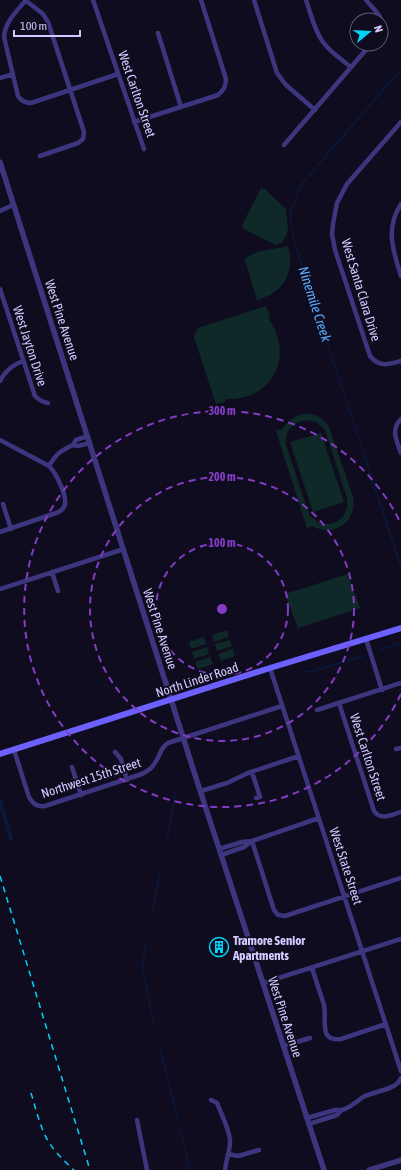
<svg xmlns="http://www.w3.org/2000/svg" width="401" height="1170" viewBox="0 0 401 1170" font-family="'Asap Condensed',sans-serif">
<style>
.green{fill:#0f2929;fill-rule:evenodd}
.lines{fill:none;stroke-linecap:round;stroke-linejoin:round}
.stream{stroke:#08193c;stroke-width:1.5}
.canal{stroke:#08193c;stroke-width:4.5}
.minor{stroke:#3c367f;stroke-width:4.5}
.tertiary{stroke:#3c367f;stroke-width:5.5}
.secondary{stroke:#6c61ff;stroke-width:6}
.rail{stroke:#00d3f5;stroke-width:1.5;stroke-dasharray:6 5;stroke-linecap:butt}
.ring{fill:none;stroke:#843cc5;stroke-width:2;stroke-dasharray:7 5}
.labels{text-anchor:middle;dominant-baseline:central;stroke-width:3.5;stroke-linejoin:round;paint-order:stroke}
.street-label{font-size:13px;fill:#d2caff;stroke:#100c1f}
.poi-label{font-size:13px;font-weight:bold;fill:#d2caff;stroke:#100c1f;text-anchor:start}
.water-label{font-size:14px;font-style:italic;fill:#58abff;stroke:#100c1f}
.centre{fill:#843cc5;stroke:#100c1f;stroke-width:2}
.ring-label{font-size:12px;text-anchor:middle;font-weight:bold;fill:#843cc5;stroke:#100c1f;stroke-width:3.5;stroke-linejoin:round;paint-order:stroke}
</style>
<rect width="100%" height="100%" fill="#100c1f"/>
<!-- green -->
<path class="green" d="M261,188l5,2 20,19 2,22 -6,12 -6,2 -33,-16 -1,-4z
M288,246c7,27 -4,46 -31,54l-12,-40c6,-10 32,-11 43,-14z
M266,306l4,10 -2,2c27,37 5,83 -42,81l-1,3 -9,2 -22,-67 4,-9z
M302,414c12,-1 21,3 27,13l24,70c4,25 -19,41 -41,29l-5,2 -31,-97 5,-2 1,2c4,-9 11,-14 20,-17zM307,420l11,3 7,7 22,68c4,24 -23,36 -38,16l-23,-69c-2,-14 7,-24 21,-25z
M321,433l23,69 -31,10 -23,-70z
M348,574l12,34 -62,20 -13,-34z
M227,630l2,7 -15,5 -2,-7z
M204,637l2,7 -15,5 -2,-7z
M230,640l2,6 -15,5 -2,-7z
M207,647l2,7 -15,5 -2,-7z
M233,649l2,7 -14,5 -3,-7z
M210,657l3,7 -15,5 -3,-7z"/>
<g class="lines">
<!-- stream -->
<path class="stream" d="M401,71l-6,5 -95,110 -10,29 4,26 107,326
M379,650l22,-7
M304,671l6,1 53,-16
M167,840l9,-50
M152,913l8,-41
M147,940l-5,27 13,61
M160,1048l18,72
M179,1126l11,44"/>
<!-- canal -->
<path class="canal" d="M0,801l11,38"/>
<!-- minor -->
<path class="minor" d="M25,0l18,14 5,8 36,110 -1,7 -5,4 -38,13
M26,0c-10,12 -21,22 -22,37l14,59c3,5 7,7 13,7l87,-29
M93,0l51,149
M254,0l23,73 9,12 29,25
M306,0c5,14 8,30 17,42 7,10 18,17 28,25
M366,0c6,8 22,20 15,31
M158,33l23,74
M0,78l13,-4
M134,122l84,-27c6,-5 8,-9 8,-16l-25,-79
M401,122l-54,62 -10,19 -4,21 -1,10 3,16 35,106c9,11 19,9 31,5
M284,145l87,-101
M401,204c-16,25 -8,46 0,72
M0,211l13,-6
M0,289l35,107c4,4 7,6 13,7
M0,381c5,-10 12,-16 23,-20
M401,419c-11,11 -4,22 0,34
M88,436l-12,4 -3,5 5,1 12,-3
M0,440l49,26c7,7 20,32 15,41 -2,3 -5,5 -8,6l-56,19
M49,466c8,-13 11,-15 24,-21
M3,504l8,25
M52,572l6,19
M0,589l124,-40
M366,639l16,51
M270,668l131,403
M339,703l35,108c7,10 17,4 27,1
M317,710l84,-27
M396,749l5,-1
M14,750l15,47c4,7 8,10 16,9l97,-32c6,-3 11,-6 14,-13 5,-7 4,-13 12,-18l114,-37
M115,752l6,7 6,21
M72,767l9,28
M252,772l8,25 -4,1
M201,791l26,-8 21,-10 51,-17
M319,818l-67,23 22,69 4,5 7,1 116,-38
M219,849l23,-7 10,-1 -8,6 -23,8
M312,968l12,37c3,14 -6,37 17,34l45,-15
M263,983l138,-44
M283,1046l27,-8
M211,1100l6,3c4,11 13,27 13,39 0,9 -4,18 -5,28
M342,1110c8,-2 14,-8 21,-13 11,-6 34,-7 38,-19
M307,1118l28,-8h7l-5,5 -28,9
M137,1120l10,50
M228,1154l10,2 21,-6"/>
<!-- tertiary -->
<path class="tertiary" d="M0,162l196,616 128,392
M369,1170l32,-10"/>
<!-- secondary -->
<path class="secondary" d="M0,754l270,-86 131,-40"/>
<!-- rail -->
<path class="rail" d="M0,876l90,294
M31,1093c5,16 9,34 17,48 7,11 16,20 26,29"/>
</g>
<!-- distance rings -->
<g class="ring">
<circle cx="222" cy="609" r="66"/>
<circle cx="222" cy="609" r="132"/>
<path d="M401 694A198 198 0 1 1 401 524"/>
</g>
<!-- icons -->
<defs>
<symbol id="building-ring" viewBox="-11 -11 22 22"><circle r="9.5" fill="#100c1f" stroke="#00d3f5" stroke-width="1.5"/><path d="M-4-6H4V6H1V3H-1V6H-4ZM-2.5-4.3h1.7v1.8h-1.7ZM.8-4.3h1.7v1.8H.8ZM-2.5-1h1.7V.8h-1.7ZM.8-1h1.7V.8H.8Z" fill="#00d3f5"/></symbol>
</defs>
<g fill-rule="evenodd">
<use href="#building-ring" x="208" y="936" width="22" height="22"/>
</g>
<g class="labels">
<!-- street labels -->
<g class="street-label">
<text transform="translate(137 94) rotate(71)">West Carlton Street</text>
<text transform="translate(361 290) rotate(73)">West Santa Clara Drive</text>
<text transform="translate(62 320) rotate(72)">West Pine Avenue</text>
<text transform="translate(30 346) rotate(72)">West Jayton Drive</text>
<text transform="translate(160 629) rotate(72)">West Pine Avenue</text>
<text transform="translate(197 680) rotate(-18)">North Linder Road</text>
<text transform="translate(368 757) rotate(72)">West Carlton Street</text>
<text transform="translate(91 778) rotate(-18)">Northwest 15th Street</text>
<text transform="translate(346 866) rotate(72)">West State Street</text>
<text transform="translate(285 1017) rotate(72)">West Pine Avenue</text>
</g>
<!-- poi labels -->
<g class="poi-label">
<text x="233" y="940">Tramore Senior<tspan x="233" dy="15">Apartments</tspan></text>
</g>
<!-- water labels -->
<g class="water-label">
<text transform="translate(315 304) rotate(72)">Ninemile Creek</text>
</g>
</g>
<circle cx="222" cy="609" r="6" class="centre"/>
<g class="ring-label">
<text x="222" y="415">300 m</text>
<text x="222" y="481">200 m</text>
<text x="222" y="547">100 m</text>
</g>
<!-- north arrow -->
<g transform="translate(369 32) rotate(72)"><circle r="19" fill="#100c1f" stroke="#5e5879"/>
<path d="M0-3L7 15L0 10L-7 15Z" fill="#00d3f5"/>
<text y="-6" font-size="11" font-weight="bold" text-anchor="middle" fill="#d2caff">N</text>
</g>
<!-- scale -->
<path d="M14 30v6h66v-6" fill="none" stroke="#d2caff" stroke-width="2"/>
<text x="20" y="30" font-size="12" fill="#d2caff" stroke="#100c1f" stroke-width="3" paint-order="stroke">100 m</text>
</svg>
